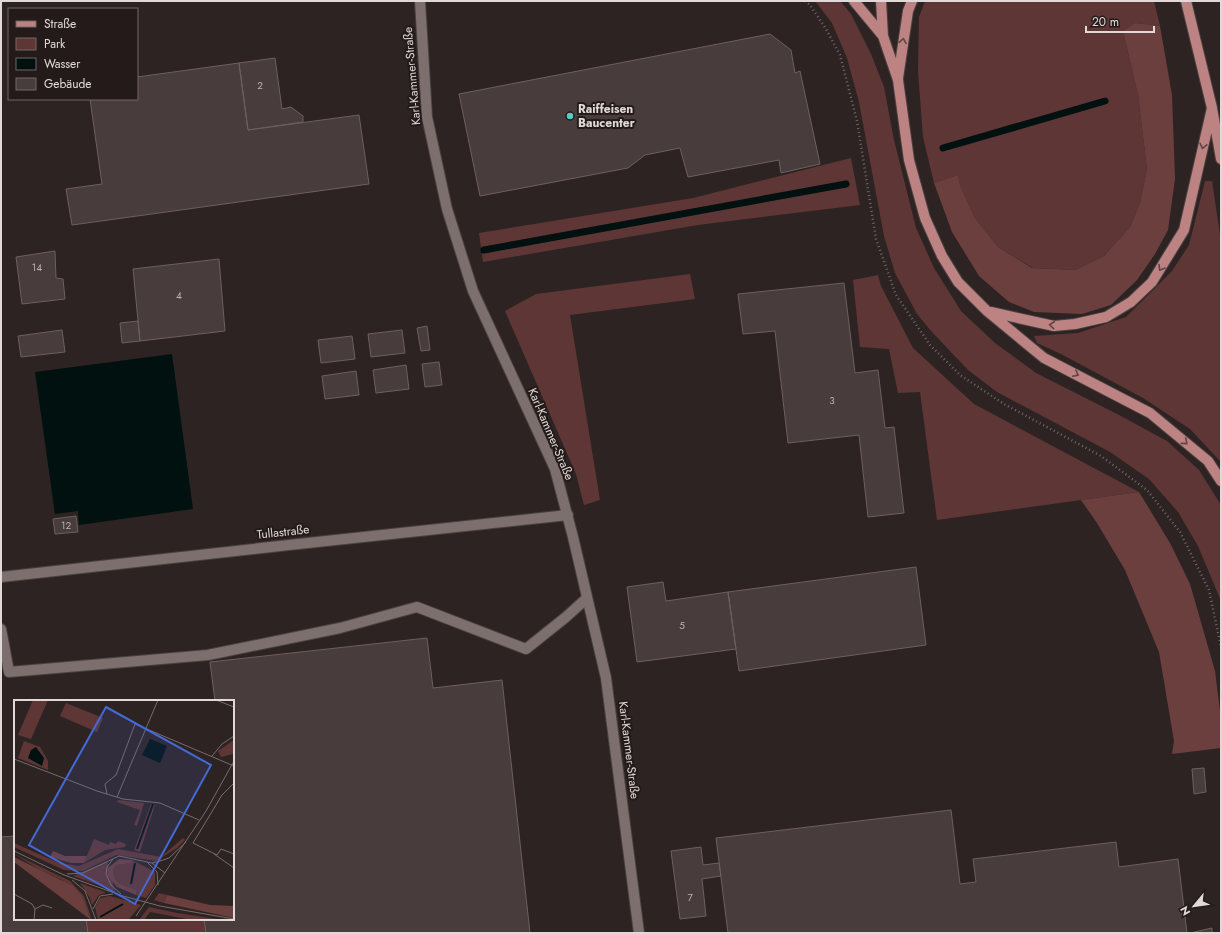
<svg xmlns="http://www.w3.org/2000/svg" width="1222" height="934" viewBox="0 0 1222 934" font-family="Jost,sans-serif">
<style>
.green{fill:#5f3636}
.forest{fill:#6c3f3f}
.water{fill:#011110}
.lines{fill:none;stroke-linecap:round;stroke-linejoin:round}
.stream{stroke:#011110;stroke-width:7}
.building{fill:#483c3c;stroke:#6d605f}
.minor-casing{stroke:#4b4141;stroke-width:12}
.major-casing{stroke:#4b4141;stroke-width:12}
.path{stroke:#716767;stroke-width:2.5;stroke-dasharray:1 3;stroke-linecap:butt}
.minor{stroke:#7c6f6e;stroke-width:10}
.major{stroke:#bd8383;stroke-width:10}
.oneway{stroke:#614444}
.poi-dot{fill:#55cec5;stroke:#241a1a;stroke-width:1.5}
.labels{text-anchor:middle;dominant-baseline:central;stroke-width:4;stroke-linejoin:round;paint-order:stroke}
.number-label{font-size:10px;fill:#bbb2b2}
.street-label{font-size:12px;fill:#e1d9d9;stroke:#241a1a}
.poi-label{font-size:12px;font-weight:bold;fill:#e1d9d9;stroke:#241a1a;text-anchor:start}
.inset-river{fill:none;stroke:#011110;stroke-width:2}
.inset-road{fill:none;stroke:#766c6c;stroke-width:1}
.view{fill:#446ad8;fill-opacity:0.15;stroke:#446ad8;stroke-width:2}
.inset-edge{fill:none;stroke:#e1d9d9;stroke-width:2}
</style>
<rect width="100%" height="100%" fill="#2e2323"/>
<!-- green -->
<path class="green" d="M815,1h25l11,13 20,40 13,33 10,53 22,88 18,40 27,43 34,32 41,30 83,42 48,26 32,29 22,35v96l-23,-55 -20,-34 -29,-33 -39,-27 -113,-60 -29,-22 -36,-38 -15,-18 -22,-41 -11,-37 -25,-134 -12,-44 -15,-35z
M925,1h229l6,25 -25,-3 -12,8 15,64 9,74 -7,34 -10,24 -26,29 -29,14 -42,-2 -35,-21 -23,-29 -15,-33 -2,-10 -24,8 -11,-46 -5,-66 1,-54z
M851,158l9,47 -162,20 -215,37 -4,-29 214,-35z
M1205,181h7l9,60v221l-31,-33 -47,-31 -80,-43 -26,-12 -3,-7 44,-3 48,-16 46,-46 17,-26z
M690,274l5,25 -125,16 30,185 -16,5 -8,-31 -71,-163 31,-17z
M878,275l3,11 32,62 61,56 165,88 -202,28 -17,-128 -22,1 -9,-44 -29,-2 -7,-67z
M86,919h118l2,14h-118z"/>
<!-- forest -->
<path class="forest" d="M1135,23l25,3 12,69 3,84 -7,51 -13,24 -18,26 -26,25 -29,9 -48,-2 -25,-10 -30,-26 -27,-44 -18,-49 24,-8 2,10 15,33 23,29 34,21 43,2 29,-14 26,-29 10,-24 7,-34 -9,-74 -15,-64z
M1139,492l31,51 20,41 25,87 6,48v29l-49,6 2,-13 -15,-89 -34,-82 -28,-47 -16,-23z"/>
<!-- water -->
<path class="water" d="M172,354l21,155 -114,16 -1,-14 -23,3 -20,-142z"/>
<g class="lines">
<!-- stream -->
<path class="stream" d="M943,148l162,-47
M484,250l362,-66"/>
</g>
<!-- building -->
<path class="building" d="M770,34l21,16 4,23 5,-2 20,93 -39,9 -2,-13 -91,17 -8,-29 -35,7 -17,13 -148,28 -21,-102z
M275,58l7,51 9,-2 12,9v6l-55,8 -9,-67z
M239,63l9,67 111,-15 10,69 -297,41 -6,-36 36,-5 -12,-85h47v-22z
M55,251l1,27 7,1 2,20 -43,5 -6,-47z
M219,259l6,72 -85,10 -7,-72z
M844,283l11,90 23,-3 7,58 9,-1 10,86 -36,4 -9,-82 -71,8 -13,-112 -32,3 -5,-40z
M138,321l2,20 -18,2 -2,-20z
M427,326l3,24 -9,1 -4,-23z
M62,330l3,22 -44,5 -3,-21z
M402,330l3,23 -34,4 -3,-23z
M352,336l3,23 -34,4 -3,-23z
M439,362l3,23 -17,2 -3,-23z
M406,365l3,24 -33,4 -3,-23z
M356,371l3,24 -34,4 -3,-23z
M76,516l2,16 -23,2 -2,-15z
M916,567l10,78 -187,26 -11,-79z
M663,582l3,19 62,-9 8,57 -99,13 -10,-75z
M427,638l6,50 69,-8 28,253h-324l-2,-14h29v-218h-18l-5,-39z
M1204,768l2,24 -12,2 -2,-25z
M951,810l9,74 16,-2 -3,-23 143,-17 3,25 59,-8 9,74h-459l-12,-95z
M15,836v83h71l2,14h-87v-96z
M701,847l2,18 16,-2 2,13 -19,3 4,37 -26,3 -9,-68z
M1212,928v5h-22z"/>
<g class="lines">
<defs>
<path id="minor" d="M420,1l7,116 20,92 26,82 82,178 18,68 33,141 33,255
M1,577l288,-32 279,-30
M1,629l8,43 199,-17 132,-27 77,-21 109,42 40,-32 21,-19"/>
<path id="major" d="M854,1l29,35 15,44 11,80 16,58 17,38 16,26 29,29 57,47 106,55 58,48 13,20
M881,1l2,35
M1186,1l26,107 9,51
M898,78l10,-67 4,-10
M991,312l63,14 21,-2 31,-7 25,-15 21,-20 32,-52 28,-122"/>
</defs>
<!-- minor casing -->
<use href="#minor" class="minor-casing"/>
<!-- major casing -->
<use href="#major" class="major-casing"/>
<!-- path -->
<path class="path" d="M805,1l5,4 16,24 14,26 17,66 19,118 20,56 34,50 30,30 44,29 97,52 46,34 33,42 29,58 12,57"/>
<!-- minor -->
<use href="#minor" class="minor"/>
<!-- major -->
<use href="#major" class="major"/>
</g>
<!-- one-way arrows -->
<defs><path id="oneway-chevron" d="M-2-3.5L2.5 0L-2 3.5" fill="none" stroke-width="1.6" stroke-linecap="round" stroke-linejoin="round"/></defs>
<g class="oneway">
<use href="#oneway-chevron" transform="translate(903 41) rotate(-81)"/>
<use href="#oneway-chevron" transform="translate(1203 146) rotate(103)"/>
<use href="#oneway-chevron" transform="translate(1161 268) rotate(121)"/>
<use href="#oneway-chevron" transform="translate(1052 325) rotate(-174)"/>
<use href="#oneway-chevron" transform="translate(1076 374) rotate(27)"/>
<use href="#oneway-chevron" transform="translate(1185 442) rotate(40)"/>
</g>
<!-- markers -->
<circle class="poi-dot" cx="570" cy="116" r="4"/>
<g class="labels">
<!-- number labels -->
<g class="number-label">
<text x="260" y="85">2</text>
<text x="37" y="267">14</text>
<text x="179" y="295">4</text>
<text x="832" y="400">3</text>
<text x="66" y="525">12</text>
<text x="682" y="625">5</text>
<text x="690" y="897">7</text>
</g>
<!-- street labels -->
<g class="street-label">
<text transform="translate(412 76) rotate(-95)">Karl-Kammer-Straße</text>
<text transform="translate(551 434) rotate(67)">Karl-Kammer-Straße</text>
<text transform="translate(283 532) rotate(-6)">Tullastraße</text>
<text transform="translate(629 750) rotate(83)">Karl-Kammer-Straße</text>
</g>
<!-- poi labels -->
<g class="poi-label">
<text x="578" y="109">Raiffeisen<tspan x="578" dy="14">Baucenter</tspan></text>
</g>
</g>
<!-- overview -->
<g transform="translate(14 700)">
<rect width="220" height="220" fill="#2e2323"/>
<path d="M19,0h15l-17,39 -13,-4zM52,3l37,15 -6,14 -37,-16zM220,40l-1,14 -12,3 -3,-6zM10,41l16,6 8,14v9l-30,-12zM104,100l26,3 -7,23 -3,-1 6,-15 -23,-8zM137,104l4,1 -15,47 -6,-2zM169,138l2,2 -8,8 -21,13 -40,-6 -33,16 -19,-1 -50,-23v-4l45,20 20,3 39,-17 43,8zM80,139l15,6 1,-3 6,2 2,-3 8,3 -1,3 -20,3 -21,13zM0,154l56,27 14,15 8,24 -8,-15 -22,-25 -22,-10zM118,160l23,12v13l-9,13 -10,-3 1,-5 -17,-6 -5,-5 -2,-9 3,-5 15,-2zM93,161l8,30 -42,-15zM66,183l25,9v1l-6,2 -7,10 -2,-7zM145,193l8,2 -3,8 -10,-3zM96,196l7,2 24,7 -13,15h-30l-3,-13 5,-9zM135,207l28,6 46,7h-31l-42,-8 -6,8h-5z" fill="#5f3636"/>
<path d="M39,151l12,5h22l-3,7h-13l-21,-6zM0,157l59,29 8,9 10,25 -77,-58zM105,159l13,1 -1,3 -15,2 -3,5 2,9 5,5 17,6 -1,5 -19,-8 -9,-11v-8zM153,195l43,10 24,1v12l-70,-15z" fill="#6c3f3f"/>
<path d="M136,39l17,7 -7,17 -18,-8zM22,47l8,11 -2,8 -14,-8 3,-8z" fill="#011110"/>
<path class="inset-river" d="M123,149l16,-45M117,184l4,-21M86,217l23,-13"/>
<path class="inset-road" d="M202,0l18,7M198,56l10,-12 12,-8M0,59l83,32 26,8 37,4 39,17M93,94l-2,-10 11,-9 19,-51 99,42M103,97l41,-97M179,143l29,-48 12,-12M179,143l24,12 4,-6 13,5M0,151l50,24 59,21 37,10 74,13M200,154l20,14M99,159l-6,8 -1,7 5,11 10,9M133,162l10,10 1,13M138,163l13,10M53,174l16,-1 36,-17 33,7 8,-2 9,-3 17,-16M58,180l13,11 11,29M0,194l18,10 3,5 -1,11M21,209l8,-4 9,3M79,209l7,-13 13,-2M122,216l70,-105 28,-50"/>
<path class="view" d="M92,7l105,58 -76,139 -106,-59z"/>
<rect width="220" height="220" class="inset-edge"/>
</g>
<!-- border -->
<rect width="1222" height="934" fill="none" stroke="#e1d9d9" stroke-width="4"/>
<!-- legend -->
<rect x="8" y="8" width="130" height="92" fill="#241a1a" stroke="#706666"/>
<rect x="16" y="21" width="20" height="6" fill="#bd8383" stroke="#706666"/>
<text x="44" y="28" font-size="12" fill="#e1d9d9">Straße</text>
<rect x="16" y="38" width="20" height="12" fill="#5f3636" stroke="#706666"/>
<text x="44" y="48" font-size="12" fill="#e1d9d9">Park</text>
<rect x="16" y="58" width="20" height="12" fill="#011110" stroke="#706666"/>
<text x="44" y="68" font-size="12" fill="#e1d9d9">Wasser</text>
<rect x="16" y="78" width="20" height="12" fill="#483c3c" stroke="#706666"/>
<text x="44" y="88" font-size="12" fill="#e1d9d9">Gebäude</text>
<!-- north arrow -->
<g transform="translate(1194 906) rotate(241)" stroke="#241a1a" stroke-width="3" paint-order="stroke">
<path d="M0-3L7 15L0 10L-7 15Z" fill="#e1d9d9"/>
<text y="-6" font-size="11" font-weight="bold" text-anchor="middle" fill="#e1d9d9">N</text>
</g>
<!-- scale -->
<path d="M1086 26v6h68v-6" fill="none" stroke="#e1d9d9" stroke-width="2"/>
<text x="1092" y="26" font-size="12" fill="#e1d9d9" stroke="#241a1a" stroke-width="3" paint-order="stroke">20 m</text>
</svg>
